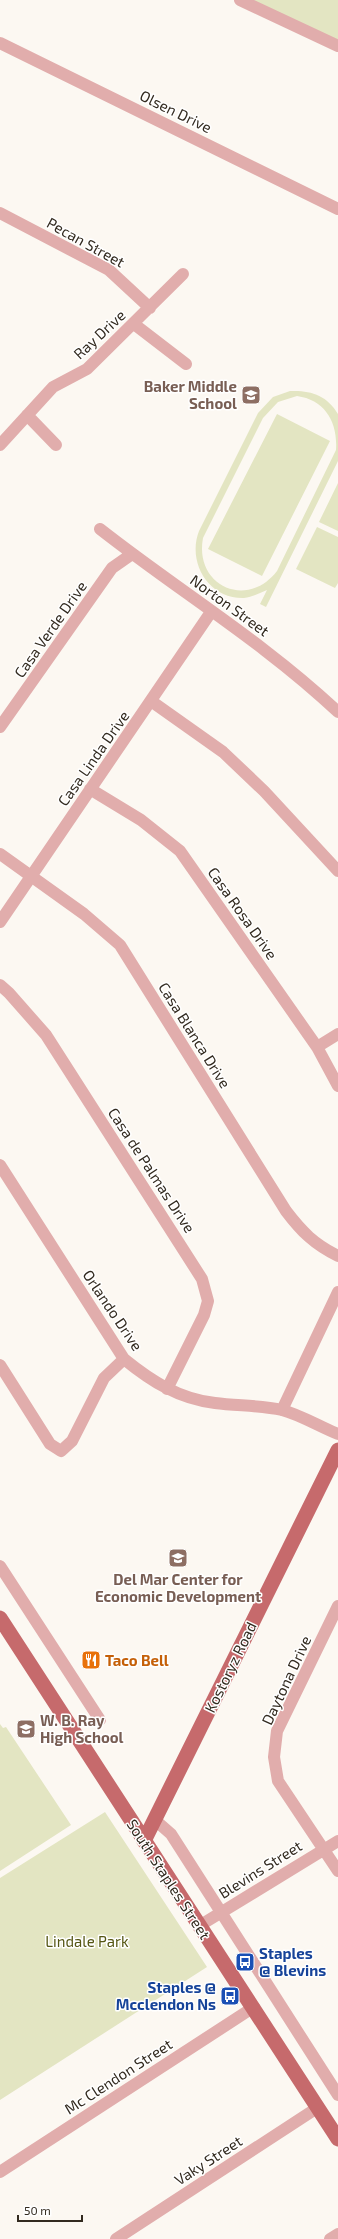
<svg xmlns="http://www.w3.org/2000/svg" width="338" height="2239" viewBox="0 0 338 2239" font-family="'Exo 2',sans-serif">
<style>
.green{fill:#e3e5c2;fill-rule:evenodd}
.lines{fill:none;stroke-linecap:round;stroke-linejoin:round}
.minor{stroke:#e1adac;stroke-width:12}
.major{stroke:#c66a6c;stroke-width:15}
.labels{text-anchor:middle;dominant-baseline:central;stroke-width:3;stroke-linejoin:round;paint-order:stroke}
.street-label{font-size:15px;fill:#322a1f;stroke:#fff}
.education-label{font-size:15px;font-weight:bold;fill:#785e54;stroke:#fff;text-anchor:end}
.food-label{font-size:15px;font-weight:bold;fill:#c56008;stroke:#fff;text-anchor:start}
.park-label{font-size:15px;fill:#555613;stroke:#fff}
.transit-label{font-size:15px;font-weight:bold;fill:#164399;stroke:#fff;text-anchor:start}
</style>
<rect width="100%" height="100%" fill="#fcf8f2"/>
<!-- green -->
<path class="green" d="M252,0h86v40z
M290,391c20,-1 37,4 48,23v47l-72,146 -6,-3 7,-14c-7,3 -15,7 -23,8 -36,1 -57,-36 -45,-67l59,-118 15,-16zM297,396c28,4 41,26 39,54l-59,121c-30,39 -83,15 -74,-33l60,-120 15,-16z
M277,414l53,27 -68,135 -54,-27z
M338,483v48l-19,-9z
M317,527l21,10v46l-3,5 -39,-19z
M0,1724l3,4 3,-1 65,98 -71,46z
M105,1812l102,155 -207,133v-222z"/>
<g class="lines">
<!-- minor -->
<path class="minor" d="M240,0l98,46
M0,43l338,166
M0,213l109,57 41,38
M134,324l52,40
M27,415l29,30
M0,445l53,-58 34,-18 96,-95
M100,529c79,62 165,114 238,183
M151,701l72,51 41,39 74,80
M0,727l112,-159 20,-14
M90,789l51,31 39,31 137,196 21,39
M0,854l84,60 36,31 166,266c16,21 28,33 52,45
M0,922l211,-310
M0,985l9,8 37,42 156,244 6,22 -4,14 -37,74
M317,1047l21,-13
M0,1165l124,194c27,22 55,40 91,44 22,3 45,2 67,7 19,5 38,17 56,24
M0,1365l50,79 11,7 11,-10 32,-63 20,-19
M282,1410l56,-118
M0,1566l100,154
M338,1606l-61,125 -3,26 4,24 60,90
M155,1820l16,14 167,261
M199,1926l139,-85
M0,2172l254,-165
M116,2239l201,-131
M330,2239l8,-5"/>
<!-- major -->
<path class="major" d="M0,1618l338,521
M144,1841l194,-391"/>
</g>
<!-- icons -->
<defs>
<symbol id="school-square" viewBox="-11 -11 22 22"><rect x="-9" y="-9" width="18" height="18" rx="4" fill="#8d6e63" stroke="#fff"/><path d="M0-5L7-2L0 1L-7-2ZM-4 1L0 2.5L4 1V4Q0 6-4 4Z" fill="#fff"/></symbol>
<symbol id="university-square" viewBox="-11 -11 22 22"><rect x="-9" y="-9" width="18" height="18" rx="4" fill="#8d6e63" stroke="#fff"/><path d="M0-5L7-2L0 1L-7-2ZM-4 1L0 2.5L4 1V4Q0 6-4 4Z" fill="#fff"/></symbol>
<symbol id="restaurant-square" viewBox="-11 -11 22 22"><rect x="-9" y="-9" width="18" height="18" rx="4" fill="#e8710a" stroke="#fff"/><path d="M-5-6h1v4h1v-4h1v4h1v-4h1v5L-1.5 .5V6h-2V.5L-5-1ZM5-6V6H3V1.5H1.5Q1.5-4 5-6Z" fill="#fff"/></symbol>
<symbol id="bus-square" viewBox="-11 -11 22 22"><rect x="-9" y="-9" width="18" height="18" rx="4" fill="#1a4fb4" stroke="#fff"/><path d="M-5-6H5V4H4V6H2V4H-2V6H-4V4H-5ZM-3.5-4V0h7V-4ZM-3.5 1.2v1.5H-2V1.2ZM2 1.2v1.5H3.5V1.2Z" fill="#fff"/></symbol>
</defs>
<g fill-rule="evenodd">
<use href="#school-square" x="240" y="384" width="22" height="22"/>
<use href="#university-square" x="167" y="1547" width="22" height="22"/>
<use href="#restaurant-square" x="80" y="1649" width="22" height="22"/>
<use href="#school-square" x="15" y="1718" width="22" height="22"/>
<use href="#bus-square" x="234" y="1951" width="22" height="22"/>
<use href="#bus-square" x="219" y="1985" width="22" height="22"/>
</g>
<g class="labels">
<!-- street labels -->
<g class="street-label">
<text transform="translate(176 111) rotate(26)">Olsen Drive</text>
<text transform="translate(86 242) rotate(29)">Pecan Street</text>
<text transform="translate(99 334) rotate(-43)">Ray Drive</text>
<text transform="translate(230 605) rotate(36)">Norton Street</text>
<text transform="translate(50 629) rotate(-55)">Casa Verde Drive</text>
<text transform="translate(93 758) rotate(-55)">Casa Linda Drive</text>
<text transform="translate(243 913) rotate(55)">Casa Rosa Drive</text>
<text transform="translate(195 1035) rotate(58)">Casa Blanca Drive</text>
<text transform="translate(152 1170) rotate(57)">Casa de Palmas Drive</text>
<text transform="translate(113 1310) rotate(56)">Orlando Drive</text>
<text transform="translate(230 1667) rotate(-64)">Kostoryz Road</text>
<text transform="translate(286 1680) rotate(-65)">Daytona Drive</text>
<text transform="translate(260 1869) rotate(-32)">Blevins Street</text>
<text transform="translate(169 1879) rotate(57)">South Staples Street</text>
<text transform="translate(118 2076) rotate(-33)">Mc Clendon Street</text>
<text transform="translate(208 2160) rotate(-33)">Vaky Street</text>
</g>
<!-- education labels -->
<g class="education-label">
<text x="237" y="386">Baker Middle<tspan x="237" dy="17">School</tspan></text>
<text x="178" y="1579" text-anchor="middle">Del Mar Center for<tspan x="178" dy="17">Economic Development</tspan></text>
<text x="40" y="1720" text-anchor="start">W. B. Ray<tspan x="40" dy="17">High School</tspan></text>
</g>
<!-- food labels -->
<g class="food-label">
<text x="105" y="1660">Taco Bell</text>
</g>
<!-- park labels -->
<g class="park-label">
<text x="87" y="1941">Lindale Park</text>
</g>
<!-- transit labels -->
<g class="transit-label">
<text x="259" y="1953">Staples<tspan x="259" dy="17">@ Blevins</tspan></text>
<text x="216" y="1987" text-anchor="end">Staples @<tspan x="216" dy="17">Mcclendon Ns</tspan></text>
</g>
</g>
<!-- scale -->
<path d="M18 2215v6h64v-6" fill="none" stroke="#322a1f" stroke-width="2"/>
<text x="24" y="2215" font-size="12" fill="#322a1f" stroke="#ffffff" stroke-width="3" paint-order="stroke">50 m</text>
</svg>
